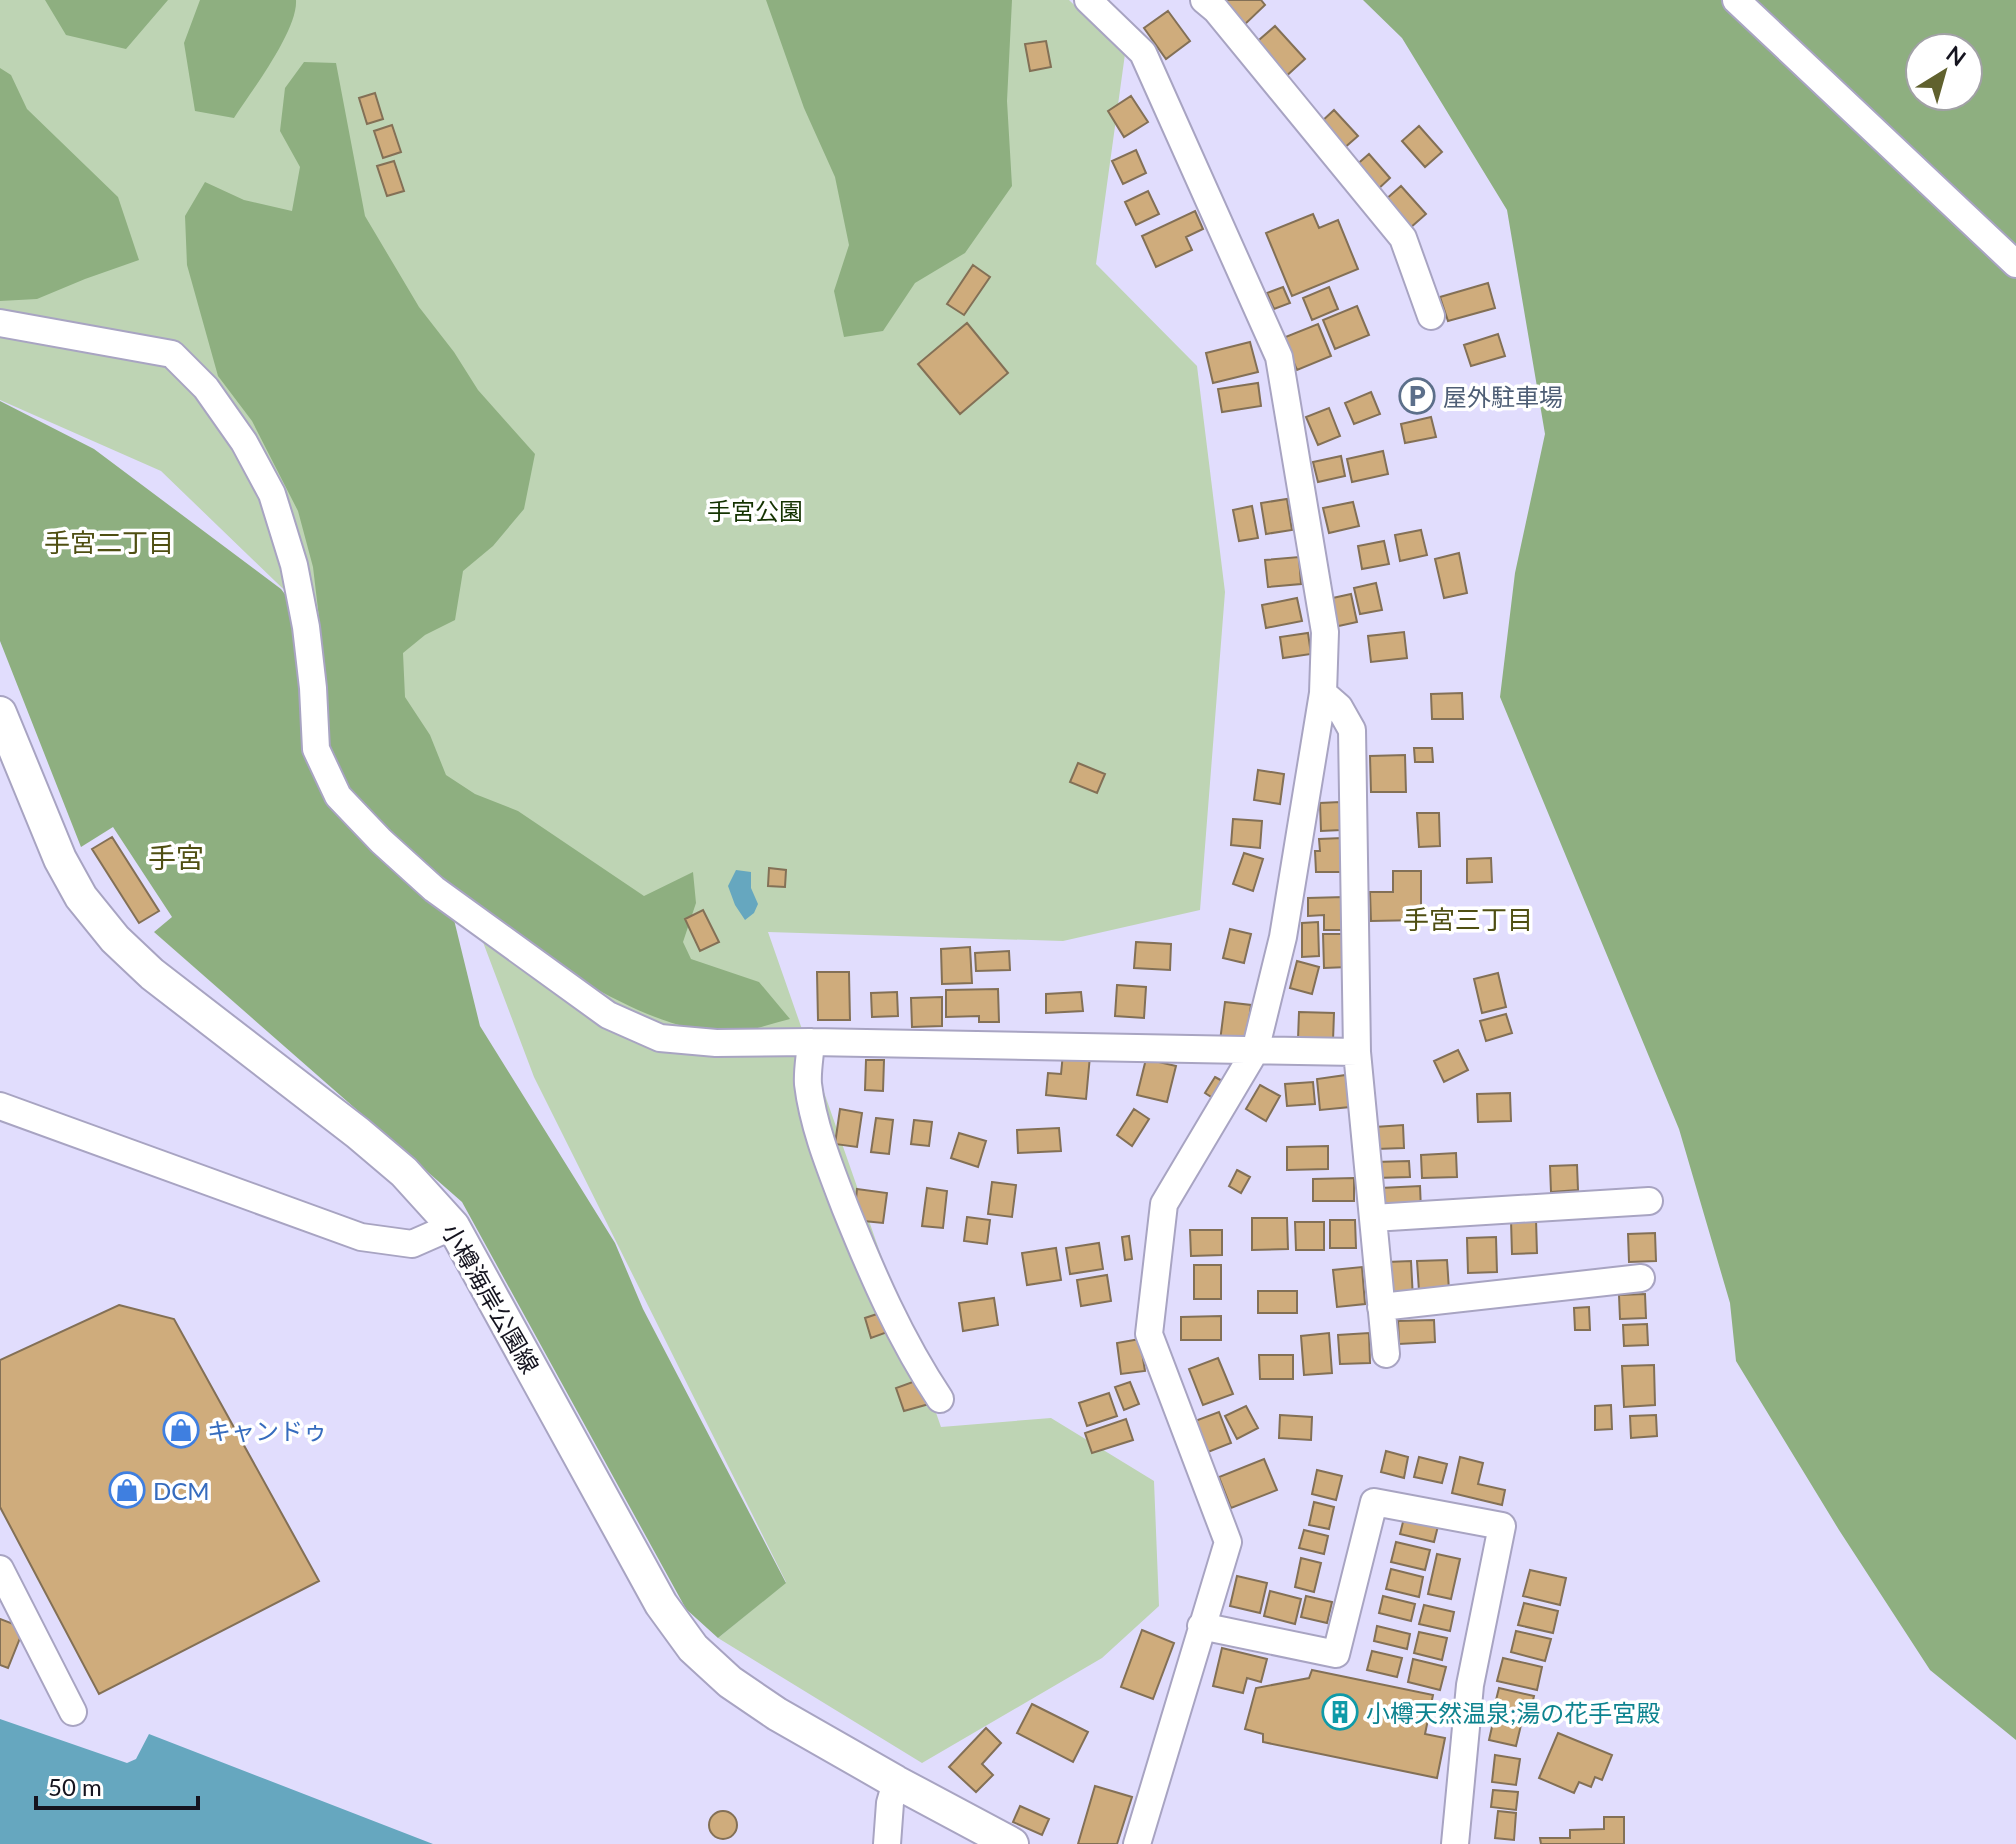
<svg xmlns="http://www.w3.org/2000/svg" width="2016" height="1844" viewBox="0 0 2016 1844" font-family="Lato,'Noto Sans JP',sans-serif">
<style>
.green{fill:#bed4b4}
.forest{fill:#8eaf80;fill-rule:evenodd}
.water{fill:#66a7bf}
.building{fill:#cfac7c;stroke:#837056;stroke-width:2}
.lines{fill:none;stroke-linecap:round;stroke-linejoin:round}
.minor-casing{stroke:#a8a4c2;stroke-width:30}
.major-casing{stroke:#a8a4c2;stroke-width:36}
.minor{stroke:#fff;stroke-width:26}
.major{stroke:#fff;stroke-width:32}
.labels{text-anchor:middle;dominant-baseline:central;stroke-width:7;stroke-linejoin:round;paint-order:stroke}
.service-label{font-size:24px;fill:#4e5e75;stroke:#fff;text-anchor:start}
.park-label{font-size:24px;fill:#143301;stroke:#fff}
.street-label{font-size:24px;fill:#15141f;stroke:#fff}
.shop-label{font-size:24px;fill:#366cbe;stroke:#fff;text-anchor:start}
.culture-label{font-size:24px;fill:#0d838f;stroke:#fff;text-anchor:start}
.neighbourhood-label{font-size:26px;fill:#4f4f12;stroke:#fff}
.quarter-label{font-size:28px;fill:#4f4f12;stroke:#fff}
</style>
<rect width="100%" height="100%" fill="#e1ddfd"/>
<!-- green -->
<path class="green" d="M0,0h1069l56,54 -29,210 101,102 28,226 -25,318 -137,31 -295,-9 173,495 110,-9 103,63 5,125 -57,52 -180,105 -204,-125 68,-56 -252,-505 -62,-164 -109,-247 -202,-195 -161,-71z"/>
<!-- forest -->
<path class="forest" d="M45,0h123l-42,49 -60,-14z
M200,0h96c2,30 -45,92 -62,118l-39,-7 -11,-68z
M766,0h246l-5,101 5,85 -47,67 -50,30 -32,48 -39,6 -10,-46 15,-46 -14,-68 -31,-69z
M1363,0h653v1740l-86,-70 -91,-140 -103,-169 -6,-58 -51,-174 -179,-432 15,-124 30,-139 -38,-224 -105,-172zM1920,48h48v48h-48z
M304,62l32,1 29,153 54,91 35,45 24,38 57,64 -11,55 -31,37 -30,25 -8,49 -30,15 -22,18 2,44 25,38 16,40 29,19 43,17 126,85 49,-24 3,31 -13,39 8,17 68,23 31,37c-16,4 -32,10 -48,12 -92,13 -224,-92 -296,-144l34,139 135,217 28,66 143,274 -68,55 -32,-29 -224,-407 -308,-270 18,-15 -59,-90 -32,20 -81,-206v-240l94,48 187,140 41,54 -9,-76 -15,-56 -46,-90 -34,-45 -31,-111 -2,-49 20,-34 39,18 48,11 8,-44 -20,-36 5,-43z
M0,68l11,7 16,34 91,88 21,63 -54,19 -48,20 -37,2z"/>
<!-- water -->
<path class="water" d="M736,870l15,2v16l7,16 -4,9 -9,7 -10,-15 -7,-19z
M0,1719l127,44 9,-4 13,-25 284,110h-433z"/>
<!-- building -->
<path class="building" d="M1223,0h38l4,5 -24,23z
M1168,11l22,30 -24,18 -22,-31z
M1275,26l30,33 -22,20 -31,-33z
M1046,41l5,26 -21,4 -5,-27z
M375,93l8,26 -16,5 -8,-26z
M1131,96l17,26 -24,15 -16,-26z
M1334,110l24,26 -15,13 -23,-26z
M392,125l9,27 -18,6 -9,-27z
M1419,126l23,26 -17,15 -23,-26z
M1136,150l10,23 -23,11 -11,-23z
M1369,154l21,24 -14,13 -22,-24z
M394,161l10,30 -17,5 -10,-30z
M1401,186l25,28 -16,14 -25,-28z
M1148,191l11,23 -23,11 -11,-23z
M1195,211l8,18 -17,8 6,13 -36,17 -14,-31z
M1313,214l6,14 19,-8 20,49 -66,27 -26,-63z
M973,265l17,12 -26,38 -17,-11z
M1488,283l7,25 -47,13 -8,-24z
M1283,287l7,16 -16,6 -7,-16z
M1329,287l9,22 -26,11 -9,-22z
M1357,306l12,29 -34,14 -12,-29z
M967,323l41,50 -48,41 -42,-50z
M1318,324l13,32 -34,14 -14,-32z
M1498,334l7,22 -34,10 -7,-21z
M1250,342l8,30 -45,11 -7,-30z
M1258,383l3,23 -39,6 -4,-23z
M1371,392l9,22 -26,10 -9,-21z
M1329,408l11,28 -22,9 -12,-28z
M1431,417l5,20 -31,6 -4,-19z
M1383,451l5,23 -36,8 -5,-23z
M1341,456l4,20 -27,6 -5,-20z
M1287,499l5,31 -26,4 -5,-31z
M1353,502l6,24 -30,7 -6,-25z
M1252,506l6,32 -19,3 -6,-31z
M1421,530l6,25 -27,6 -5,-26z
M1384,541l5,23 -27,5 -4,-23z
M1459,553l8,40 -23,5 -9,-39z
M1299,557l2,27 -33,3 -3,-27z
M1376,583l6,27 -22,4 -6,-26z
M1351,594l6,28 -23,5 -6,-28z
M1297,598l5,23 -36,7 -4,-23z
M1404,632l3,26 -36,4 -3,-26z
M1308,633l3,21 -28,4 -3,-21z
M1462,693l1,26h-31l-1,-25z
M1414,748h18l1,14h-18z
M1405,755l1,37h-35l-1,-36z
M1078,763l27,11 -8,19 -27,-11z
M1258,770l26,4 -4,30 -26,-4z
M1340,802l1,28 -20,1 -1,-28z
M1417,813h22l1,33 -21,1z
M1233,819l29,2 -2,27 -29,-3z
M112,837l47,74 -20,12 -47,-74z
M1342,838l1,34h-27l-1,-21h5l-1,-12z
M1244,853l19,6 -10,32 -20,-7z
M1491,858l1,24 -25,1v-24z
M769,868l17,2 -1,17 -17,-1z
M1393,871h28v49l-50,1 -1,-29h23z
M1344,897v33h-20v-15l-16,1v-18z
M703,910l16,32 -19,9 -15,-32z
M1318,922l1,34 -17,1v-34z
M1230,929l21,5 -7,29 -21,-5z
M1323,934h24l1,33 -24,1z
M1136,942l35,2 -1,26 -36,-2z
M970,947l2,36 -30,1 -1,-35z
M1009,951l1,19 -34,1 -1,-18z
M1297,961l22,6 -7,27 -22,-6z
M817,972h32l1,48h-32z
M1498,973l8,34 -24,6 -8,-34z
M1117,985l29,2 -2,31 -29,-2z
M998,989l1,33h-20v-6l-33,1v-27z
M897,992l1,24 -26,1 -1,-24z
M1081,992l2,19 -37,2v-19z
M942,997v29l-30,1 -1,-29z
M1225,1002l26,3 -5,39 -26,-3z
M1299,1012l35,1 -1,28 -35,-2z
M1506,1014l6,19 -26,8 -6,-20z
M1458,1050l10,20 -24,12 -10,-21z
M1063,1053l27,3 -4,43 -40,-4 2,-22 13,1z
M1146,1059l30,7 -9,36 -30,-7z
M866,1060h18l-1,31 -18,-1z
M1346,1075l4,32 -30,3 -3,-31z
M1215,1077l11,6 -10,17 -11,-7z
M1313,1082l2,22 -28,2 -2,-22z
M1260,1085l20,11 -14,25 -20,-12z
M1510,1093l1,28 -33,1 -1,-28z
M840,1109l22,4 -5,34 -22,-3z
M1134,1109l15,10 -17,27 -15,-11z
M876,1118l17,2 -4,34 -18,-2z
M914,1120l18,2 -3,24 -18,-2z
M1403,1125l1,23 -28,1 -1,-22z
M1059,1128l2,23 -43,2 -1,-23z
M959,1133l27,8 -8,26 -27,-9z
M1328,1146v23l-41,1v-23z
M1456,1153l1,24 -35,1 -1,-23z
M1409,1161l1,16 -35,1v-16z
M1577,1165l1,25 -27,2 -1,-26z
M1237,1170l13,7 -9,16 -12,-7z
M1354,1178v23h-41v-22z
M992,1182l24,3 -4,32 -24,-3z
M1420,1186l1,24 -39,1 -1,-23z
M927,1188l20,3 -4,37 -21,-2z
M857,1189l30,4 -4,30 -29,-3z
M967,1217l23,3 -3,24 -23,-3z
M1252,1218h35l1,31 -36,1z
M1536,1219l1,34 -25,1 -1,-34z
M1330,1220h25l1,28h-26z
M1295,1222h29v28h-28z
M1190,1230h32v25l-31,1z
M1655,1233l1,28 -27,1 -1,-28z
M1129,1236l3,23 -7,1 -3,-23z
M1496,1237l1,35 -29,1 -1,-35z
M1099,1243l4,26 -33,5 -4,-26z
M1056,1248l5,32 -34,5 -5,-32z
M1447,1260l2,30 -30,1 -2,-30z
M1411,1261l2,38h-25l-1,-37z
M1194,1265h27v34h-27z
M1362,1267l3,37 -28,3 -4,-37z
M1107,1275l4,26 -30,5 -4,-26z
M1258,1291h39v22h-39z
M1645,1294l1,24 -26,1 -1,-24z
M994,1298l4,27 -35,6 -4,-28z
M119,1305l55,14 145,262 -220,113 -99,-187v-147z
M1589,1307l1,23h-15l-1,-22z
M886,1311l7,19 -22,8 -6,-20z
M1221,1316v24h-40v-23z
M1434,1320l1,22 -36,2 -1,-23z
M1647,1324l1,21 -24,1 -1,-21z
M1329,1333l3,40 -28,2 -3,-39z
M1369,1333l1,30 -30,1 -2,-29z
M1140,1339l5,32 -24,3 -4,-31z
M1259,1355h34v24h-33z
M1218,1358l15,36 -30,11 -14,-36z
M1654,1365l1,40 -31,2 -2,-41z
M921,1379l8,25 -25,7 -8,-23z
M1130,1382l9,22 -15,6 -9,-23z
M1109,1393l8,23 -30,10 -8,-23z
M1611,1405l1,24 -17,1v-24z
M1246,1406l12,22 -21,11 -12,-23z
M1219,1412l12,31 -23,9 -13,-31z
M1280,1415l32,2 -1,23 -32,-2z
M1656,1415l1,21 -26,2 -1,-22z
M1126,1419l7,21 -41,13 -7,-20z
M1386,1451l22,6 -4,21 -23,-6z
M1419,1457l28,7 -5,19 -28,-6z
M1460,1457l23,6 -5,21 27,6 -3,15 -50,-12z
M1264,1459l13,31 -46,18 -12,-31z
M1317,1470l25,6 -6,24 -24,-6z
M1314,1502l20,5 -5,22 -20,-4z
M1404,1518l34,8 -4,16 -34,-8z
M1304,1530l24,6 -4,18 -25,-6z
M1396,1542l34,8 -5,20 -34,-8z
M1437,1554l23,5 -9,40 -23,-5z
M1301,1558l20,5 -7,29 -19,-5z
M1391,1569l32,8 -4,20 -33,-8z
M1530,1570l36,8 -6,27 -37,-9z
M1237,1576l30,7 -7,30 -30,-7z
M1270,1591l31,8 -6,25 -31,-8z
M1306,1596l26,6 -5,21 -26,-6z
M1383,1596l32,8 -4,17 -32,-8z
M1524,1603l34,8 -5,22 -35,-8z
M1424,1605l30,7 -4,19 -31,-7z
M0,1619l24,9 -16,40 -8,-3z
M1377,1626l33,8 -3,15 -33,-8z
M1142,1630l32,13 -21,56 -32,-12z
M1516,1631l35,8 -6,22 -34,-9z
M1419,1632l28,6 -5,22 -28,-7z
M1222,1648l45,11 -6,23 -14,-4 -4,15 -30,-7z
M1372,1651l30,7 -5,19 -30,-7z
M1503,1658l39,9 -5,23 -40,-9z
M1413,1659l33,8 -6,23 -32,-8z
M1312,1670l121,25 -8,39 20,4 -8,40 -174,-36v-8l-18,-5 11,-41 53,-10z
M1499,1688l35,8 -4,17 -35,-9z
M1032,1704l56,28 -15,30 -56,-29z
M1494,1718l27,7 -5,21 -27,-6z
M986,1728l15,15 -19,21 11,11 -17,17 -27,-25z
M1558,1733l54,22 -10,25 -7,-3 -4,10 -12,-5 -5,11 -35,-15z
M1495,1755l25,4 -4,26 -24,-3z
M1095,1786l37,11 -15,47h-39z
M1493,1790l25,2 -2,18 -25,-3z
M1020,1806l29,13 -7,16 -29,-13z
M1498,1811l18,2 -2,27 -19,-2z
M709 1825a14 14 0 1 1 28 0a14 14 0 1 1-28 0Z
M1604,1817h20v27h-83l-1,-6h30v-8l34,-1z"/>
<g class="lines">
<defs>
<path id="minor" d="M1088,0l55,53 136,304 46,275 -2,61 -40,244 -28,114 -91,153 -15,130 79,208 -91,302
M1204,0l12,10 187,228 28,78
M1736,0l280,264
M0,323l172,31 34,34 38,54 28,52 22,71 12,62 7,61 3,61 22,47 43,45 53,48 174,126 52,23 56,5 95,-1 546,10
M1323,693l16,14 13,23 5,322 29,302
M811,1042c-1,14 -4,29 -3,42 5,42 22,84 37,123 27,67 55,132 95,192
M0,1106l361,131 51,7 41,-18
M1373,1218l276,-17
M1381,1307l260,-29
M0,1569l73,143
M1201,1626l135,28 38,-152 128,24 -32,159 -15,159
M887,1844l3,-41 6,-21"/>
<path id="major" d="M0,713l60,146 21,38 34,42 37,35 206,159 46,39 49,54 208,378 32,44 37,34 47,32 119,68 116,62"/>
</defs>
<!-- minor casing -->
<use href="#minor" class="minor-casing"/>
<!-- major casing -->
<use href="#major" class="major-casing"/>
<!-- minor -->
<use href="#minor" class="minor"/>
<!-- major -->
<use href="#major" class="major"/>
</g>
<!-- icons -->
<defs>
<symbol id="parking-ring" viewBox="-11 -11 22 22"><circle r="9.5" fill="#fff" stroke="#5c6f8a" stroke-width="1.5"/><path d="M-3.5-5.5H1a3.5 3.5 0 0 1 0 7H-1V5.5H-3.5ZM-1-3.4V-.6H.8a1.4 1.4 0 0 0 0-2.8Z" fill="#5c6f8a"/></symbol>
<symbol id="shop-ring" viewBox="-11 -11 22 22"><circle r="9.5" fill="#fff" stroke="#3f7fe0" stroke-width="1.5"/><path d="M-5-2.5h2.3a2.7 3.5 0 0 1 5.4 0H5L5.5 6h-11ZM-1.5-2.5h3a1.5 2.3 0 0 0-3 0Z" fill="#3f7fe0"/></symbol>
<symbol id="building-ring" viewBox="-11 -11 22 22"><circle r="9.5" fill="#fff" stroke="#0f9aa8" stroke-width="1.5"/><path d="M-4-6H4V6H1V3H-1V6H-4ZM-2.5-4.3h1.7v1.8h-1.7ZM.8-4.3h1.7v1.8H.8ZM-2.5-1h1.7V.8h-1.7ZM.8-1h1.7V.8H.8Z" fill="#0f9aa8"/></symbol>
</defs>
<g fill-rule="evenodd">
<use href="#parking-ring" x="1397" y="376" width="40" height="40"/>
<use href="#shop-ring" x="161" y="1410" width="40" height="40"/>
<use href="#shop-ring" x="107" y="1470" width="40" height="40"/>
<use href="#building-ring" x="1320" y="1692" width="40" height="40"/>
</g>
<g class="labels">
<!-- service labels -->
<g class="service-label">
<text x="1443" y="396">屋外駐車場</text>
</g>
<!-- park labels -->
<g class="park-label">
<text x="755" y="510">手宮公園</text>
</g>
<!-- street labels -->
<g class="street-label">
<text transform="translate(491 1298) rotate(60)">小樽海岸公園線</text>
</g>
<!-- shop labels -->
<g class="shop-label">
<text x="207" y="1430">キャンドゥ</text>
<text x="153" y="1490">DCM</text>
</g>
<!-- culture labels -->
<g class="culture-label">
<text x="1366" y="1712">小樽天然温泉;湯の花手宮殿</text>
</g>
<!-- neighbourhood labels -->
<g class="neighbourhood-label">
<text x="109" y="542">手宮二丁目</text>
<text x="1468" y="919">手宮三丁目</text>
</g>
<!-- quarter labels -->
<g class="quarter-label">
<text x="176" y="857">手宮</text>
</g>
</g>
<!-- north arrow -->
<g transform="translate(1944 72) rotate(37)"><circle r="38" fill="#ffffff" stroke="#a1a1a5" stroke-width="2"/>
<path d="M0-6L14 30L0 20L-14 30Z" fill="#60612e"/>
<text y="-12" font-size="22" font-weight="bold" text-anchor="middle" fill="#15141f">N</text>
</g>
<!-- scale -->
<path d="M36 1796v12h162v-12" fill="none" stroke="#15141f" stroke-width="4"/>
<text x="48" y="1796" font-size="24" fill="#15141f" stroke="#ffffff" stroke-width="6" paint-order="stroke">50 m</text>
</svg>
